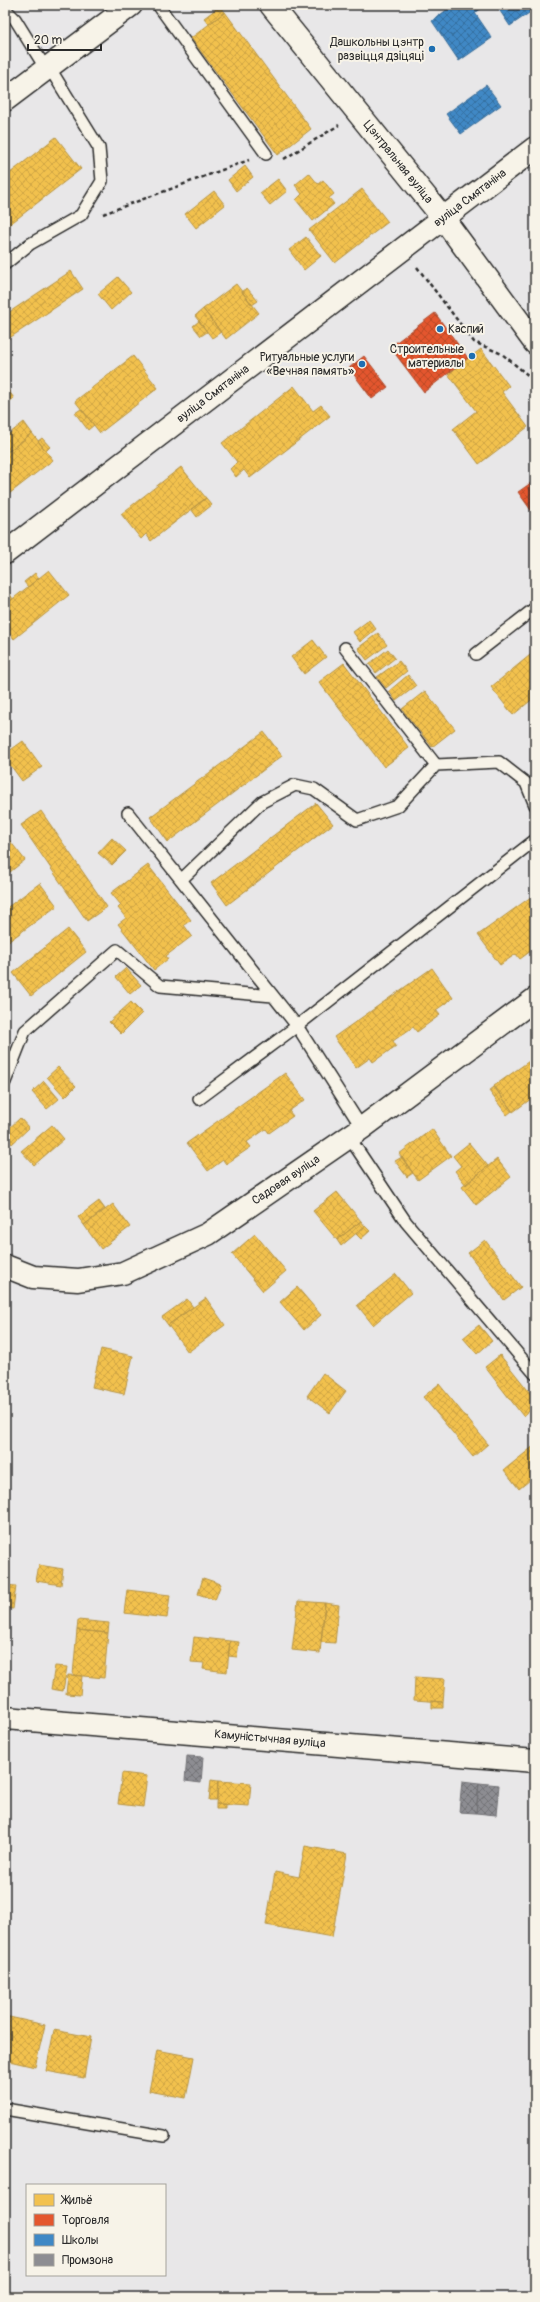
<svg xmlns="http://www.w3.org/2000/svg" width="540" height="2302" viewBox="0 0 540 2302" font-family="Pangolin,sans-serif">
<style>
.homes{fill:url(#homes-cross-hatch);stroke:#b69444}
.shops{fill:url(#shops-cross-hatch);stroke:#ac4a2d}
.schools{fill:url(#schools-cross-hatch);stroke:#396c97}
.industry{fill:url(#industry-cross-hatch);stroke:#707073}
.lines{fill:none;stroke-linecap:round;stroke-linejoin:round}
.lane-casing{stroke:#2b2b2b;stroke-width:14}
.street-casing{stroke:#2b2b2b;stroke-width:25}
.path{stroke:#2b2b2b;stroke-width:2.5;stroke-dasharray:4 3;stroke-linecap:butt}
.lane{stroke:#f7f3e8;stroke-width:11}
.street{stroke:#f7f3e8;stroke-width:22}
.poi-dot{fill:#1f6fb2;stroke:#f7f3e8;stroke-width:1.5}
.labels{text-anchor:middle;dominant-baseline:central;stroke-width:4;stroke-linejoin:round;paint-order:stroke}
.poi-label{font-size:12px;fill:#2b2b2b;stroke:#f7f3e8;text-anchor:end}
.street-label{font-size:12px;fill:#2b2b2b;stroke:#f7f3e8}
</style>
<defs>
<pattern id="homes-cross-hatch" width="8" height="8" patternUnits="userSpaceOnUse"><rect width="8" height="8" fill="#f2c14e"/><path d="M0 0l8 8M0 8l8-8" fill="none" stroke="#d0a644"/></pattern>
<pattern id="shops-cross-hatch" width="8" height="8" patternUnits="userSpaceOnUse"><rect width="8" height="8" fill="#e4572e"/><path d="M0 0l8 8M0 8l8-8" fill="none" stroke="#b94827"/></pattern>
<pattern id="schools-cross-hatch" width="8" height="8" patternUnits="userSpaceOnUse"><rect width="8" height="8" fill="#3f88c5"/><path d="M0 0l8 8M0 8l8-8" fill="none" stroke="#356fa0"/></pattern>
<pattern id="industry-cross-hatch" width="8" height="8" patternUnits="userSpaceOnUse"><rect width="8" height="8" fill="#8d8d92"/><path d="M0 0l8 8M0 8l8-8" fill="none" stroke="#737377"/></pattern>
</defs>
<rect width="100%" height="100%" fill="#e8e7e8"/>
<filter id="ink" filterUnits="userSpaceOnUse"><feTurbulence type="fractalNoise" baseFrequency=".025" numOctaves="2"/><feDisplacementMap in="SourceGraphic" scale="8" xChannelSelector="R" yChannelSelector="G"/><feConvolveMatrix kernelMatrix="1 2 1 2 8 2 1 2 1" color-interpolation-filters="sRGB"/></filter>
<g filter="url(#ink)">
<!-- homes -->
<path class="homes" d="M220,6l5,6 -16,12 -5,-6z
M225,12l86,117 -33,26 -87,-117z
M56,137l25,32 -76,59v-51z
M245,166l8,11 -17,14 -8,-11z
M309,173l9,11 5,-4 11,14 -5,4 5,6 -21,17 -17,-21 6,-6 -7,-9z
M278,179l9,12 -17,14 -10,-12z
M362,189l26,33 -53,41 -26,-33z
M214,191l11,14 -29,23 -11,-14z
M306,237l15,19 -17,14 -15,-20z
M71,271l12,18 -75,50 -3,-4v-20z
M118,277l13,15 -20,18 -13,-16z
M236,284l23,29 -33,26 -23,-30z
M247,288l11,13 -6,4 -10,-13z
M203,309l18,23 -9,6 -17,-22z
M199,321l8,11 -6,4 -8,-10z
M481,349l28,37 -7,6 26,35 -49,37 -26,-35 23,-18 -28,-37z
M133,356l25,32 -58,45 -25,-32z
M5,386l9,12 -9,7z
M294,386l19,25 8,-6 9,11 -80,62 -6,-8 -8,7 -6,-8 7,-7 -15,-19z
M81,409l13,16 -6,5 -13,-17z
M24,422l8,11 -23,18 -4,-4v-10z
M32,433l21,27 -48,37v-43z
M42,438l8,9 -4,4 -8,-10z
M181,467l25,31 -55,43 -5,-7 -5,5 -20,-25z
M206,498l6,7 -15,12 -6,-8z
M49,570l20,25 -55,44 -9,-12v-22z
M35,573l4,5 -11,9 -4,-5z
M9,593l4,6 -8,6v-9z
M369,620l7,9 -16,13 -7,-10z
M378,633l9,12 -20,15 -9,-12z
M313,640l13,17 -22,17 -13,-17z
M388,649l7,9 -19,15 -7,-9z
M535,651v46l-22,18 -22,-28z
M399,661l8,10 -21,17 -9,-11z
M344,663l65,85 -25,19 -65,-85z
M408,675l8,11 -20,15 -7,-10z
M425,691l30,38 -23,18 -30,-38z
M264,732l18,24 -114,86 -18,-25z
M23,741l19,26 -20,14 -17,-23v-4z
M316,803l17,21 -106,81 -16,-22z
M41,811l66,96 -20,14 -66,-96z
M6,836l19,24 -20,16v-39z
M112,838l14,13 -14,14 -14,-12z
M148,865l43,55 -7,5 8,11 -26,20 2,3 -14,11 -36,-46 8,-6 -8,-10 3,-3 -10,-12z
M40,883l17,23 -52,38v-35z
M535,894v54l-15,11 -4,-5 -16,11 -22,-30z
M68,929l18,23 -55,44 -18,-23z
M126,968l15,17 -11,9 -14,-17z
M432,968l21,30 -17,12 4,5 -23,17 -4,-5 -20,14 3,5 -23,16 -3,-4 -14,10 -22,-31z
M131,1002l11,11 -21,21 -12,-12z
M532,1059l3,4v33l-22,16 -19,-26z
M58,1067l18,19 -11,11 -18,-20z
M285,1073l20,27 -16,11 4,5 -24,17 -3,-4 -19,13 4,5 -25,17 -3,-4 -15,11 -21,-28z
M44,1081l15,18 -12,10 -15,-17z
M494,1087l18,24 -5,4 -18,-24z
M20,1118l9,10 -17,16 -7,-8v-4z
M52,1125l12,14 -30,26 -13,-14z
M432,1129l19,27 -33,24 -19,-26z
M469,1143l19,23 -22,19 -11,-14 6,-5 -8,-10z
M402,1157l11,16 -6,4 -12,-16z
M497,1159l14,18 -35,28 -14,-18z
M337,1192l24,29 -24,19 -24,-29z
M99,1201l6,8 -21,16 -6,-8z
M113,1204l17,23 -29,22 -17,-24z
M361,1221l4,5 -24,20 -4,-6z
M365,1226l5,5 -9,8 -5,-5z
M255,1234l31,37 -23,20 -31,-37z
M485,1240l36,47 -17,13 -36,-47z
M396,1274l15,19 -38,32 -16,-20z
M297,1287l24,28 -17,15 -24,-28z
M206,1298l19,27 -37,27 -20,-27z
M187,1299l6,8 -25,18 -6,-8z
M479,1325l13,16 -15,13 -14,-16z
M101,1349l32,7 -9,38 -32,-7z
M500,1355l35,44v8l-12,9 -38,-49z
M323,1373l23,18 -16,22 -23,-17z
M439,1384l49,60 -15,13 -50,-60z
M535,1445v31l-16,13 -15,-19z
M39,1565l24,4 -2,16 -25,-4z
M203,1578l18,6 -6,16 -17,-6z
M5,1585l11,1 -3,23 -8,-1z
M127,1590l43,5 -3,23 -43,-5z
M298,1601l27,2 -5,50 -28,-3z
M325,1603l14,2 -4,38 -14,-1z
M78,1620l31,3 -1,10 -31,-3z
M77,1630l31,3 -4,45 -31,-3z
M194,1637l36,4 -3,31 -24,-3 1,-6 -13,-1z
M230,1641l9,1 -2,15 -9,-1z
M55,1666l12,1 -4,24 -12,-2z
M68,1675l14,1 -2,19 -14,-1z
M415,1677l30,2 -2,23 -29,-2z
M432,1701l11,1v6h-11z
M122,1773l25,3 -4,31 -25,-3z
M211,1780l7,1 -1,19h-8z
M218,1781l33,2 -2,23 -33,-2z
M216,1804h9v5h-9z
M305,1846l42,8 -15,83 -66,-12 9,-53 24,5z
M5,2016l40,9 -10,42 -30,-7z
M54,2030l37,7 -7,41 -38,-7z
M157,2050l37,7 -8,41 -37,-7z"/>
<!-- shops -->
<path class="shops" d="M435,313l33,45 -44,34 -34,-45z
M364,356l24,31 -16,12 -23,-31z
M535,480v36l-17,-24z"/>
<!-- schools -->
<path class="schools" d="M453,5h33l-11,8 17,25 -33,23 -27,-40z
M496,5h39v4l-25,17z
M486,85l15,20 -40,29 -15,-20z"/>
<!-- industry -->
<path class="industry" d="M187,1756l16,1 -2,26 -16,-2z
M462,1781l17,2 -3,30 -17,-1z
M479,1783l20,2 -3,30 -20,-2z"/>
<g class="lines">
<defs>
<path id="lane" d="M158,5l108,149
M5,9l10,10 31,50
M5,264l25,-20 51,-29 21,-34 -3,-33 -50,-81
M345,648l91,117 63,-3 27,21 9,22
M476,654l59,-46
M128,813l169,213 65,102
M181,880l81,-78 33,-17 19,4 43,31 41,-14 38,-41
M5,1082l20,-51 92,-81 43,36 113,10
M199,1099l98,-73 238,-186
M349,1137l57,85 129,152
M5,2109l159,27"/>
<path id="street" d="M271,5l172,213 92,125
M5,100l126,-95
M5,553l530,-405
M5,1266l28,11 45,3 45,-7 85,-39 154,-106 173,-129
M5,1718l530,43"/>
</defs>
<!-- lane casing -->
<use href="#lane" class="lane-casing"/>
<!-- street casing -->
<use href="#street" class="street-casing"/>
<!-- path -->
<path class="path" d="M284,159l55,-34
M103,214l146,-54
M417,267l57,75 28,12 33,27"/>
<!-- lane -->
<use href="#lane" class="lane"/>
<!-- street -->
<use href="#street" class="street"/>
</g>
</g>
<!-- markers -->
<g class="poi-dot">
<circle cx="432" cy="49" r="4"/>
<circle cx="440" cy="329" r="4"/>
<circle cx="472" cy="356" r="4"/>
<circle cx="362" cy="364" r="4"/>
</g>
<g class="labels">
<!-- poi labels -->
<g class="poi-label">
<text x="424" y="42">Дашкольны цэнтр<tspan x="424" dy="14">развіцця дзіцяці</tspan></text>
<text x="448" y="329" text-anchor="start">Каспий</text>
<text x="464" y="349">Строительные<tspan x="464" dy="14">материалы</tspan></text>
<text x="354" y="357">Ритуальные услуги<tspan x="354" dy="14">«Вечная память»</tspan></text>
</g>
<!-- street labels -->
<g class="street-label">
<text transform="translate(398 162) rotate(51)">Цэнтральная вуліца</text>
<text transform="translate(470 198) rotate(-37)">вуліца Смятаніна</text>
<text transform="translate(213 394) rotate(-37)">вуліца Смятаніна</text>
<text transform="translate(286 1180) rotate(-34)">Садовая вуліца</text>
<text transform="translate(270 1739) rotate(5)">Камуністычная вуліца</text>
</g>
</g>
<!-- margin -->
<rect width="540" height="2302" fill="none" stroke="#f7f3e8" stroke-width="20"/>
<rect x="10" y="10" width="520" height="2282" fill="none" stroke="#2b2b2b" stroke-width="1.5" filter="url(#ink)"/>
<!-- legend -->
<rect x="26" y="2184" width="140" height="92" fill="#f7f3e8" stroke="#a5a39c"/>
<rect x="34" y="2194" width="20" height="12" fill="#f2c14e" stroke="#a5a39c"/>
<text x="62" y="2204" font-size="12" fill="#2b2b2b">Жильё</text>
<rect x="34" y="2214" width="20" height="12" fill="#e4572e" stroke="#a5a39c"/>
<text x="62" y="2224" font-size="12" fill="#2b2b2b">Торговля</text>
<rect x="34" y="2234" width="20" height="12" fill="#3f88c5" stroke="#a5a39c"/>
<text x="62" y="2244" font-size="12" fill="#2b2b2b">Школы</text>
<rect x="34" y="2254" width="20" height="12" fill="#8d8d92" stroke="#a5a39c"/>
<text x="62" y="2264" font-size="12" fill="#2b2b2b">Промзона</text>
<!-- scale -->
<path d="M28 44v6h73v-6" fill="none" stroke="#2b2b2b" stroke-width="2"/>
<text x="34" y="44" font-size="12" fill="#2b2b2b" stroke="#f7f3e8" stroke-width="3" paint-order="stroke">20 m</text>
</svg>
